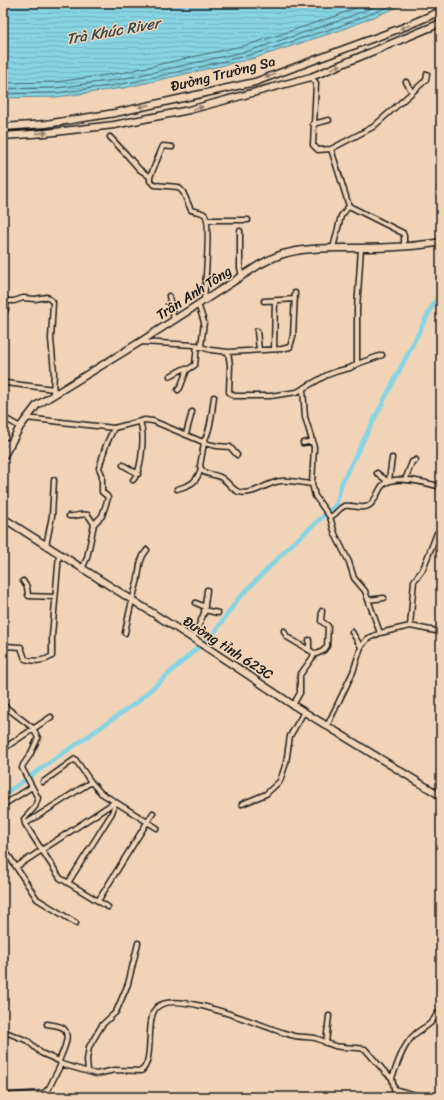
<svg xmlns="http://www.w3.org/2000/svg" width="444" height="1100" viewBox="0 0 444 1100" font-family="Sriracha,sans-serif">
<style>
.water{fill:url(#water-rules);stroke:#5c8a94}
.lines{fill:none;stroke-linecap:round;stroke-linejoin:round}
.shore{stroke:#46666c;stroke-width:1}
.canal{stroke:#86d4e4;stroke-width:4.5}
.street-casing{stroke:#1c1c1c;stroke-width:7}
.secondary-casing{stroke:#1c1c1c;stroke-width:9}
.street{stroke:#f1d4b7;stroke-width:4}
.secondary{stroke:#f1d4b7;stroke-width:6}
.oneway{fill:#918171}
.labels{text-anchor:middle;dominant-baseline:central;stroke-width:3;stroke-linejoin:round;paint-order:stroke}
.street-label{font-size:14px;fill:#1c1c1c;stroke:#f1d4b7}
.water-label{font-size:15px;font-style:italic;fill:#364a4e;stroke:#f1d4b7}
</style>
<defs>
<pattern id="water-rules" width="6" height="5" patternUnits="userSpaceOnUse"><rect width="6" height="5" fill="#86d4e4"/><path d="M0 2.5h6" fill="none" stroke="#73b5c3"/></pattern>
</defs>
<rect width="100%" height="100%" fill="#f1d4b7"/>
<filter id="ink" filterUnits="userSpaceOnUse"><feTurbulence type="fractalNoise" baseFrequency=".025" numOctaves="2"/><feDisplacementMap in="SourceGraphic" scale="8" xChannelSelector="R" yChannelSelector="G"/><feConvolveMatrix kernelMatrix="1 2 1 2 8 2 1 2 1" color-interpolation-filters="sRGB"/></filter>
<g filter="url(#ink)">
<!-- water -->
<path class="water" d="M3,3h405l-67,27 -86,28 -131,30 -67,9 -54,1z"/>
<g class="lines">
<!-- shore -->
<path class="shore" d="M3,83l53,-1 65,-9 71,-16 59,-13 85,-28 32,-13
M3,89l53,-1 66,-9 72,-16 58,-13 86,-29 46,-18
M3,94l53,-1 67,-9 72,-16 59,-14 86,-28 58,-23"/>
<!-- canal -->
<path class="canal" d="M3,795l133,-92 78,-70 24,-34 53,-54 45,-40 6,-23 96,-187 3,-3"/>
<defs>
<path id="street" d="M311,77l5,6 -3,62 5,5 13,-1 18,57 -8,10 -8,32
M406,82l6,10
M313,124l16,-4
M110,137l16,17 13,15 11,8
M172,147l-9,-1 -1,2 -12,29v4l5,4 23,2 5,5 8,18c4,2 11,1 14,5 6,6 0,73 -1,86
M331,149l42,-22 53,-47 1,-6
M349,206l54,27 1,3v11
M208,220h40
M240,231v37l2,8
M169,296l5,24
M3,301h11l9,-3 12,1 12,-2 6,5 -2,37 3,33 -1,23
M264,301l31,-2
M198,304l6,18 -3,24
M4,314l2,-5v-9
M257,331l2,19
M141,342l53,3 17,5 17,2 2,13 -1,27 5,4h36l27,-4 30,-17 11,-4 12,-3 7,-4v-55l4,-61
M274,349l1,-49
M228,352l54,-3 8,-2 3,-11 2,-43
M357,364l25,-9
M170,376l13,-7h5
M6,383l48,6
M303,389l2,28 9,30 -2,37 3,12 15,21 5,17 14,28 5,16 11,13 15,42
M178,390l2,-2 7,-18 8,-5 2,-20
M3,417l17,10
M26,418l88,10 31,-8 8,1 50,21 1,1 -4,23c3,10 12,7 20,11 7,3 12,13 19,15 15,4 28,-10 42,-11 9,-1 21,2 31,3
M186,434l6,-22
M3,442l8,1
M203,442c8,-9 9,-33 11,-45
M204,443l13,3 13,1 7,8
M303,443l10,-2
M123,465l15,9
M377,473l10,8
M133,480c9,-9 12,-46 7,-58
M389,480l3,-22
M405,480l7,-18 4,-2
M177,489c14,-4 19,-6 24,-20
M69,516c6,1 12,-3 19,-1l6,9
M330,517c6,-2 8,-8 14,-11 8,-2 17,4 24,0 8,-4 9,-14 14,-20 11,-13 45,-3 59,1
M46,546l6,-30 2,-36
M82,569l5,-11 7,-34 8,-8 6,-18 -1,-2 -5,-4v-17l-3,-7 7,-23 8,-17
M23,581l4,6 1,8 1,1 26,1
M368,600l16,-2
M196,603l9,4
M204,610l14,3
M410,626l4,-45 9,-12 14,-36 4,-3
M284,631l3,6 27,16 -1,4 -13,18v18l-7,12
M352,632l9,15
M125,633c3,-17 7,-33 12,-50 3,-12 1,-23 10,-33
M193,639l11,-26 3,-23
M3,642l2,4 16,1 4,12c9,3 20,2 27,-3v-20l7,-82
M309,650v-10
M314,655l9,-4 4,-5 1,-20 -7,-5 1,-10
M3,705l30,23 5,10 -8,17 -7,10 -1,3 16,30 -3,9 -11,12 1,5 35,54 48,29
M327,726l26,-54 8,-25 6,-8 13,-6 30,-7 31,6
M3,749l48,-32
M43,782l32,-23 16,23 10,11 56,35
M242,804l24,-10 14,-13 6,-18 4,-27 14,-24
M3,805l29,-18
M25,824l66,-42
M3,847l34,52 39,24
M16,867l99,-65
M68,883l44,-70 3,-10
M98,901l55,-88
M47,1024c5,1 12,1 16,4 9,7 -1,25 -4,33
M3,1031l25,10 13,12 18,8 2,3 35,10 19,-4 26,1c14,-9 4,-51 15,-63 19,-21 111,21 135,27 8,3 16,1 24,3 7,2 13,6 20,8 10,2 20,1 30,3l19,22 8,7 2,10 3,2 26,7
M326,1043l3,-27
M88,1071l-1,-11 2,-13 13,-22 14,-13 12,-28 10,-41
M392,1078c5,-13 10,-30 20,-41 9,-10 18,-9 25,-23
M394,1088l1,9
M3,1096l41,-3 5,-5 12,-24"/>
<path id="secondary" d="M3,127l43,-3 69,-11 140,-31 149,-55 37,-16
M3,136l43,-3 68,-8 75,-15 122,-33 130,-54
M3,457l17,-30 17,-22 103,-63 119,-77c9,-5 18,-10 28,-12 23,-6 48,-5 71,-5 28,0 55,-1 83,-6
M3,518l200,127 90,60 148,91"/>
</defs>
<!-- street casing -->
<use href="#street" class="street-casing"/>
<!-- secondary casing -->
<use href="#secondary" class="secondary-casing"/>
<!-- street -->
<use href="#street" class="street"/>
<!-- secondary -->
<use href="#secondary" class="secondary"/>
</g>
<!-- one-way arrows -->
<defs><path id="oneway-solid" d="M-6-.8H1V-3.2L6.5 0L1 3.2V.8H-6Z"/></defs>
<g class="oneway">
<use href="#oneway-solid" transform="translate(405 27) rotate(158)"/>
<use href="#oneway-solid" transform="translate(336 67) rotate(-22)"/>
<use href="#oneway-solid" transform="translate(270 76) rotate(160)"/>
<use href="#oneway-solid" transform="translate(144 106) rotate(167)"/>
<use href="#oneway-solid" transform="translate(198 108) rotate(-15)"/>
<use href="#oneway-solid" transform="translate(42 133) rotate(-4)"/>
</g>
</g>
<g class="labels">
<!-- street labels -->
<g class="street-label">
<text transform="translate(223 74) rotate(-14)">Đường Trường Sa</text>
<text transform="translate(194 293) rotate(-33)">Trần Anh Tông</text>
<text transform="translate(228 648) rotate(33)">Đường tỉnh 623C</text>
</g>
<!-- water labels -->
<g class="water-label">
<text transform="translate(113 31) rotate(-10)">Trà Khúc River</text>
</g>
</g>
<!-- margin -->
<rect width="444" height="1100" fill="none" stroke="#f1d4b7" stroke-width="16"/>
<rect x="8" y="8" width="428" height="1084" fill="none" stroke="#1c1c1c" stroke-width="1.5" filter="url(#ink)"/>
</svg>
